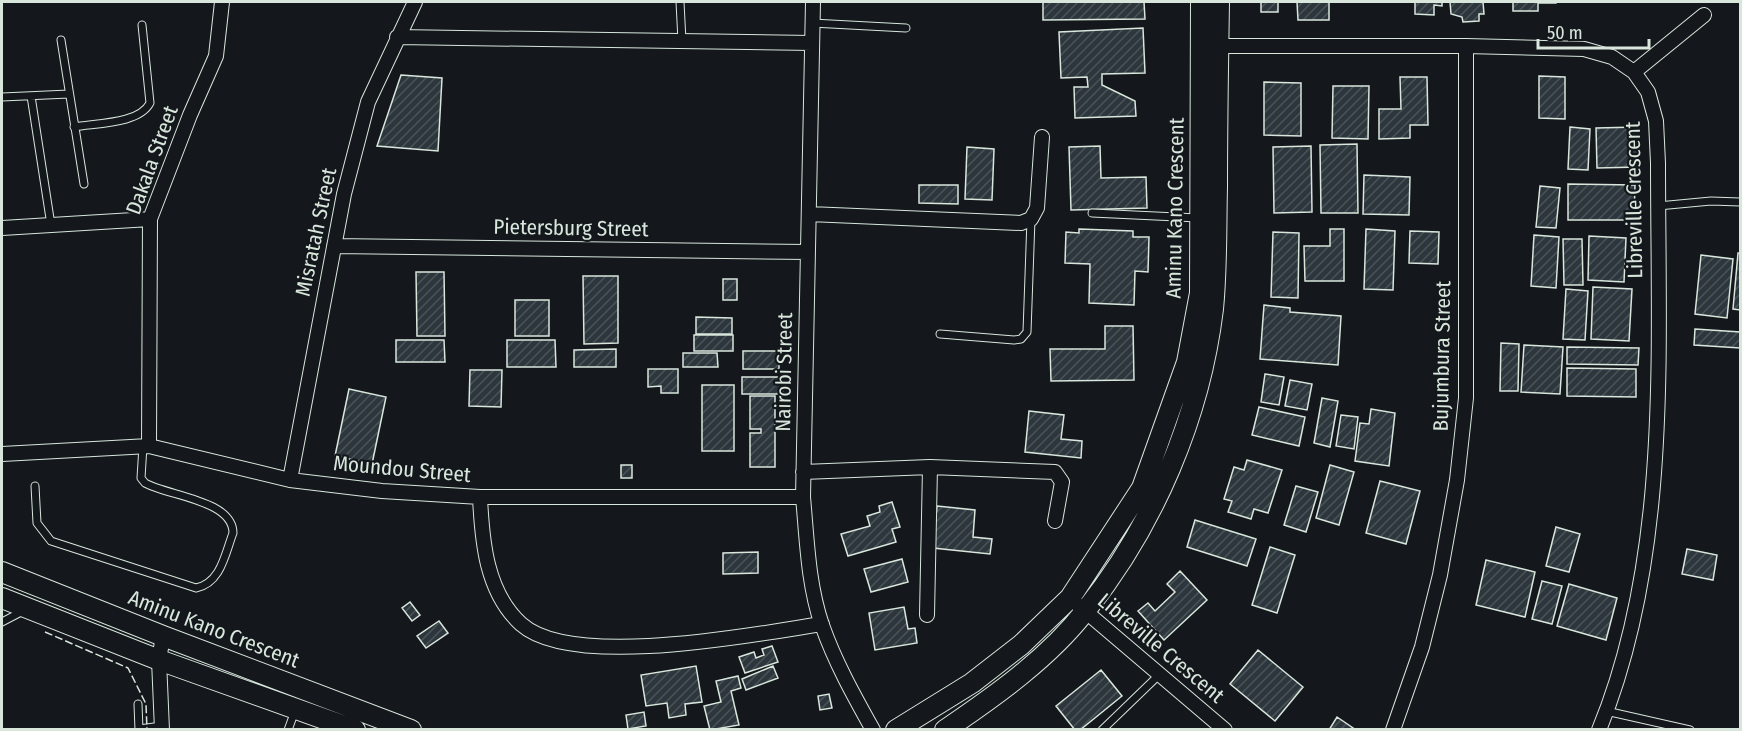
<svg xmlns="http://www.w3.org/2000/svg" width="1742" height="731" viewBox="0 0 1742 731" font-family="'Fira Sans Condensed',sans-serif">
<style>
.building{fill:url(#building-hatch);stroke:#d8e6dc;stroke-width:1.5}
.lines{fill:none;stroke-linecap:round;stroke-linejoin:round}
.lane-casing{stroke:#d8e6dc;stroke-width:9}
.street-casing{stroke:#d8e6dc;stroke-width:16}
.secondary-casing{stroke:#d8e6dc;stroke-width:22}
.lane{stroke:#14181c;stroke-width:7}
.street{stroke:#14181c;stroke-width:14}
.secondary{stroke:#14181c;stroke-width:20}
.fence{stroke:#d8e6dc;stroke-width:1.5;stroke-dasharray:8 3;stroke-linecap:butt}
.labels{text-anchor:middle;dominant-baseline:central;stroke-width:4.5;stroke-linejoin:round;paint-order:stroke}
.street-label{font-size:21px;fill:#d8e6dc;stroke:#14181c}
</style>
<defs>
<pattern id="building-hatch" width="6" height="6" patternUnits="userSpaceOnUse" patternTransform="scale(1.5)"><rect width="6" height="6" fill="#2c363c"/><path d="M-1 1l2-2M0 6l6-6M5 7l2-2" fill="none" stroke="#4a5358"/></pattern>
</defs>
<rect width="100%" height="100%" fill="#14181c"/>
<!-- building -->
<path class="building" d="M1043,2h101l1,17 -102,1z
M1261,2h17v10h-17z
M1297,2h32v18h-31z
M1415,2h27v4l-8,-1v10l-19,-1z
M1450,2h33l1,12h-5v7l-16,1 -1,-5 -11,-3z
M1513,2h43v1h-18v8h-25z
M1143,28l2,45 -43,1v11l33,16 1,15 -61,2 -1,-31h14l-1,-10 -26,1 -2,-46z
M401,75l41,3 -4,73 -61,-5z
M1539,76l26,1v42l-26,-1z
M1400,77h27l1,48h-18v13l-31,1v-30h22z
M1264,82l37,1v53l-37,-1z
M1333,86h36l-1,53 -36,-1z
M1570,127l20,2 -2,41 -20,-1z
M1637,127l1,40 -41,1 -1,-40z
M1357,144l1,69h-37l-1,-68z
M1100,146l1,32 45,-1 1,31 -76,2 -2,-63z
M1311,146l1,66 -38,1 -1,-66z
M967,147l27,2 -2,51 -27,-1z
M1364,175l46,2 -1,38 -46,-1z
M1568,184l67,1 -1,35h-66z
M919,185h39v19l-39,-1z
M1540,186l20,2 -4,40 -20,-1z
M1079,229l54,2v6h16l-1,35 -13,-1 -1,34 -45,-2 1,-39 -25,-1 1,-31 13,1z
M1330,229h14v52h-39l-1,-35h26z
M1366,229l29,2 -2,59 -29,-1z
M1410,231l29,1 -1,32 -29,-1z
M1273,232l26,1 -1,65 -27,-1z
M1534,235l25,2 -3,51 -25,-2z
M1589,236l37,2 -2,44 -36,-2z
M1563,239h19l1,46h-19z
M1738,253h2v57l-7,-1z
M1701,255l32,4 -6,59 -32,-4z
M416,272h28l1,64h-28z
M583,276h35v67l-34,1z
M723,279h14v21h-14z
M1593,287l39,2 -3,52 -38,-2z
M1566,289l22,2 -3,49 -22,-1z
M515,300h34v36h-34z
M1264,305l26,3v4l51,4 -3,49 -78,-6z
M696,317l36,1v16h-36z
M1105,326h28l1,54 -83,1 -1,-32h55z
M1695,329l45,3v16l-46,-3z
M694,335h39v16h-39z
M396,340h48l1,22h-49z
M507,340h48l1,27h-49z
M1501,343l18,1 -1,47h-18z
M1524,345l39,2 -3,47 -39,-2z
M1567,347l72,1 -1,17 -71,-1z
M616,349v18h-42v-17z
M743,351h36v18h-36z
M683,353h34l1,14h-35z
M1567,368l69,1v28l-69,-1z
M648,369h30v24h-17v-7l-13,1z
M470,370h32l-1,37 -32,-1z
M1265,374l19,3 -5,28 -18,-3z
M742,377h41v17h-41z
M1290,380l22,4 -5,26 -22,-4z
M702,385h32v66h-32z
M349,389l37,8 -14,67 -37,-8z
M750,396h25v71h-25v-34h11v-4h-11z
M1322,398l16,3 -8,46 -16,-4z
M1259,407l46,10 -6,29 -47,-11z
M1371,409l24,4 -6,53 -34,-5 5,-38 9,1z
M1029,411l35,4 -3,24 21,2 -1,17 -56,-6z
M1341,415l17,2 -4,32 -18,-3z
M1247,460l35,10 -14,43 -14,-4 -3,10 -23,-7 4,-11 -8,-2 10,-32 10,3z
M621,465h11v13h-11z
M1330,465l24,7 -15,53 -23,-7z
M1380,481l40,10 -14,53 -40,-11z
M1296,486l22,6 -12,40 -22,-7z
M892,502l8,25 -8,2 4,13 -48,14 -7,-22 29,-8 -3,-10 13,-4 -1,-6z
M937,506l38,4 -2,27 19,2 -2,15 -57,-6z
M1195,520l61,19 -9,27 -60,-19z
M1556,527l24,7 -11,38 -23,-6z
M1270,547l25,8 -18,58 -25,-8z
M1687,549l30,6 -4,25 -31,-6z
M758,552v21l-35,1v-21z
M902,559l6,23 -37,10 -7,-23z
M1486,560l49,12 -10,45 -49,-12z
M1180,571l27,29 -43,40 -26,-29 10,-8 7,8 20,-19 -8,-8z
M1542,581l20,5 -10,38 -20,-5z
M1569,584l48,14 -11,42 -49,-14z
M410,602l10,13 -8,6 -10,-13z
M904,607l4,22 7,-1 2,15 -42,7 -6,-37z
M439,621l9,12 -22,15 -9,-12z
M772,646l6,16 -33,11 -6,-16 15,-5 2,6 8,-3 -2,-6z
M1258,650l45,37 -28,34 -45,-37z
M696,666l6,36 -17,2 1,11 -17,3 -2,-15 -21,3 -5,-31z
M773,666l5,12 -32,12 -4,-11z
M1101,670l21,26 -42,34h-5l-19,-24z
M738,676l3,12 -10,3 8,34 -29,5 -6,-24 17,-4 -5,-21z
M829,694l3,14 -12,2 -2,-14z
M644,712l2,14 -18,3 -2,-14z
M1337,717l19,13h-27z"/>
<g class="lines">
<defs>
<path id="lane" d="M680,2l2,39
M812,23l94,5
M61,40l23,144
M31,96l20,129
M2,97l67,-3
M74,127c23,-4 65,-3 76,-24l-8,-78
M1658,206l53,-5 29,1
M1092,213l106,5
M940,334l74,6 7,-1 6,-7 4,-113
M35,486l2,37 14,18 145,47c25,-5 29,-34 37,-55 0,-33 -65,-37 -88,-50l-4,-5 2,-32
M2,622l21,-11
M138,704l1,26
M1606,711l84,19
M139,729l23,-3
M288,730l7,-19
M1102,730l58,-56"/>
<path id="street" d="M813,2l-10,495c4,43 5,87 19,128 13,37 32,71 51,105
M397,37l415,6
M1211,46h255l118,3 28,8 22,15 14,20 8,29 2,42c0,185 13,392 -59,567
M1634,72l70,-57
M809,214l212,9 10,-4 6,-11 5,-71
M2,228l148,-9
M334,246l474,6
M149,446l1,-227 40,-104 26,-59 6,-54
M2,454l147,-8 141,34 92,11 98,6h323
M803,472l127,-5 125,5 7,10 -7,39
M290,480l54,-286 24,-92 47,-100
M480,497c2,44 6,95 41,127 51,46 236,10 301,0
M1078,605l147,125
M927,615l3,-148
M162,730l-3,-70 4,-24
M1393,730l29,-83 18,-72 17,-95 9,-82v-352"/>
<path id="secondary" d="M2,572l161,64 248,94
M2,598l157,62 196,70
M896,730l76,-47 49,-38 49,-47 72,-110 45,-126 13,-69 1,-291
M945,730c50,-34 104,-72 141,-120 68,-85 114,-193 127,-301 4,-40 3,-81 4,-122 0,-62 1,-124 2,-185"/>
</defs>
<!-- lane casing -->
<use href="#lane" class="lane-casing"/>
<!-- street casing -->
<use href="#street" class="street-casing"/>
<!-- secondary casing -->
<use href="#secondary" class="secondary-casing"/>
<!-- lane -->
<use href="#lane" class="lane"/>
<!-- street -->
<use href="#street" class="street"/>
<!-- secondary -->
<use href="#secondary" class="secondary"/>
<!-- fence -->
<path class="fence" d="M45,632l83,36 18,36 1,26"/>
</g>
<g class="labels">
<!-- street labels -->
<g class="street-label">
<text transform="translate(152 160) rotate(-70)">Dakala Street</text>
<text transform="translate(1634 200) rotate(-91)">Libreville Crescent</text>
<text transform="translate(1175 208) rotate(-89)">Aminu Kano Crescent</text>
<text transform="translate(571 228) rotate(1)">Pietersburg Street</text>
<text transform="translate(316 232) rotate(-78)">Misratah Street</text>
<text transform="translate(1442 356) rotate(-89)">Bujumbura Street</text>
<text transform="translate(784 372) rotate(-89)">Nairobi Street</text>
<text transform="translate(402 469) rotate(5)">Moundou Street</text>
<text transform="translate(214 629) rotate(21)">Aminu Kano Crescent</text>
<text transform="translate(1161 648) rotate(40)">Libreville Crescent</text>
</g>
</g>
<!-- border -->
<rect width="1742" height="731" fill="none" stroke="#d8e6dc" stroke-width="6"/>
<!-- scale -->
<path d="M1538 39v9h111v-9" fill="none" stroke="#d8e6dc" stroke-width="3"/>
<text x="1547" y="39" font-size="18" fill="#d8e6dc" stroke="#14181c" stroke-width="4.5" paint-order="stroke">50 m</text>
</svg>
